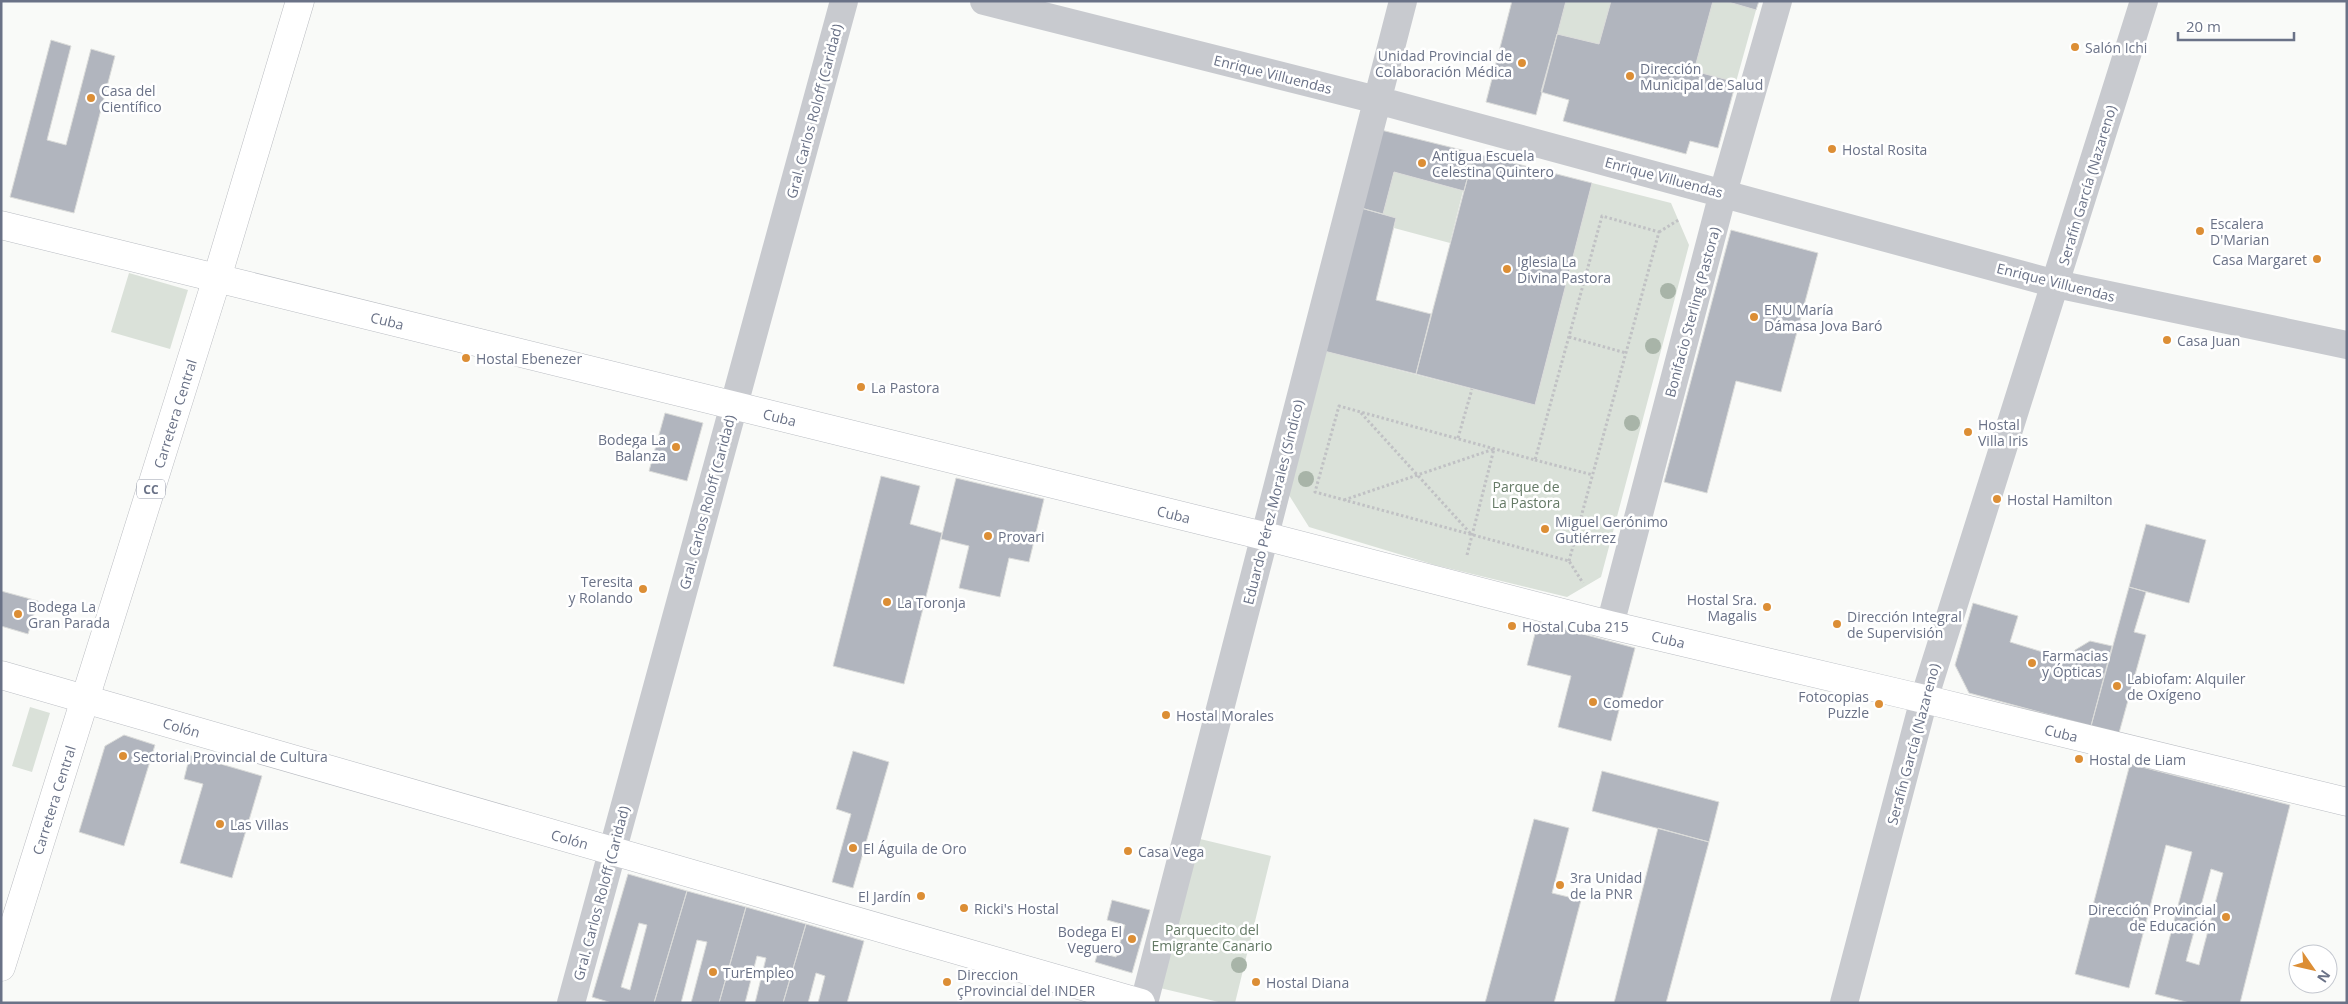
<svg xmlns="http://www.w3.org/2000/svg" width="2348" height="1004" viewBox="0 0 2348 1004" font-family="'Open Sans',sans-serif">
<style>
.green{fill:#dae1d9}
.building{fill:#b1b5be;stroke:#dbdcda;fill-rule:evenodd}
.lines{fill:none;stroke-linecap:round;stroke-linejoin:round}
.secondary-casing{stroke:#babdc3;stroke-width:29}
.primary-casing{stroke:#bbbdc2;stroke-width:29}
.path{stroke:#c0c1c4;stroke-width:3;stroke-dasharray:2.5 2.5;stroke-linecap:butt}
.street{stroke:#c8cacf;stroke-width:28}
.secondary{stroke:#fff;stroke-width:28}
.primary{stroke:#fff;stroke-width:28}
.tree{fill:#a8b4a8}
.poi-dot{fill:#dc8e35;stroke:#fff;stroke-width:2}
.labels{text-anchor:middle;dominant-baseline:central;stroke-width:5;stroke-linejoin:round;paint-order:stroke}
.shield{fill:#fff;stroke:#979cab;stroke-width:1}
.shield-label{font-size:12px;font-weight:bold;fill:#6a7287}
.poi-label{font-size:14px;fill:#6a7287;stroke:#fff;text-anchor:start}
.street-label{font-size:14px;fill:#6a7287;stroke:#fff}
.park-label{font-size:14px;fill:#657a66;stroke:#fff}
</style>
<rect width="100%" height="100%" fill="#f9faf8"/>
<!-- green -->
<path class="green" d="M1566,1h45l-12,43 -42,-10z
M1713,1h12l31,9 -20,72 -42,-11z
M1394,172l69,19 -13,52 -56,-15 2,-10 -13,-4z
M1592,183l79,20 18,42 -88,332 -34,20 -132,-32 -126,-38 -22,-35 37,-141 211,54z
M129,273l59,17 -18,59 -59,-17z
M30,707l20,6 -18,59 -20,-6z
M1196,838l75,18 -36,147h-12l-63,-15z"/>
<!-- building -->
<path class="building" d="M1512,1h54l-30,114 -50,-13z
M1611,1h102l-19,70 42,11 -18,66 -28,-7 -4,13 -123,-33 6,-21 -28,-8 16,-58 42,10z
M1725,1h34l-3,9z
M51,40l20,6 -24,94 19,5 25,-96 24,7 -41,157 -64,-16z
M1381,130l93,23 -10,38 -70,-19 -11,42 -22,-6z
M1474,153l118,30 -57,222 -119,-31z
M1361,208l35,10 -20,82 55,14 -15,60 -92,-23z
M1731,230l87,23 -37,139 -45,-11 -29,112 -43,-11z
M665,413l38,10 -16,58 -38,-10z
M881,476l39,10 -10,38 32,9 -38,151 -71,-18z
M956,478l88,21 -15,63 -20,-4 -9,39 -41,-9 10,-42 -28,-7z
M2146,524l60,16 -17,63 -60,-16z
M2129,587l17,5 -12,40 12,3 -27,98 -28,-7z
M1,591l37,10 -10,33 -27,-8z
M1973,603l45,13 -8,26 62,19 3,-11 15,-9 22,5 -21,80 -122,-33 -14,-28z
M1538,622l97,26 -24,93 -53,-14 13,-51 -44,-11z
M124,735l31,10 -31,101 -45,-14 26,-86z
M853,751l36,11 -36,126 -21,-6 19,-68 -15,-5z
M190,755l72,21 -30,102 -52,-15 23,-79 -19,-5z
M2130,764l160,41 -50,198h-50l-35,-9 37,-142 -26,-7 -37,143 -54,-14zM2211,869l12,4 -24,92 -13,-4z
M1602,771l117,31 -10,40 -117,-31z
M1534,819l35,9 -17,65 29,7 -27,103h-69z
M1658,828l51,14 -43,161h-52z
M628,874l59,17 -33,112h-42l-20,-6zM639,923l8,2 -17,65 -9,-3z
M687,891l59,16 -27,96h-28l16,-61 -10,-2 -16,63h-27z
M1112,900l38,10 -18,63 -37,-11 3,-10 18,5 9,-32 -18,-5z
M746,907l60,17 -23,79h-28l11,-45 -9,-2 -12,47h-26z
M806,924l58,17 -17,62h-29l7,-27 -9,-3 -8,30h-25z"/>
<g class="lines">
<defs>
<g id="secondary">
<path id="s1" d="M1,225l1263,311 346,89 314,74 423,103"/>
<path id="s2" d="M1,675l1140,328"/>
</g>
<g id="primary">
<path id="s3" d="M1,967l216,-689 83,-277"/>
</g>
</defs>
<!-- secondary casing -->
<use href="#secondary" class="secondary-casing"/>
<!-- primary casing -->
<use href="#primary" class="primary-casing"/>
<!-- path -->
<path class="path" d="M1659,232l21,-13
M1569,337l57,16
M1361,413l110,121
M1458,438l14,-49
M1535,460l58,15
M1344,500l150,-51
M1467,555l27,-106
M1569,561l90,-329 -57,-16 -67,244 -196,-54 -24,86 254,69 14,22"/>
<!-- street -->
<path class="street" d="M984,1l393,99 679,184 291,61
M1610,625l113,-432 55,-192
M571,1003l273,-1002
M1144,1003l259,-1002
M1844,1003l80,-304 220,-698"/>
<!-- secondary -->
<use href="#secondary" class="secondary"/>
<!-- primary -->
<use href="#primary" class="primary"/>
</g>
<!-- trees -->
<g class="tree">
<circle cx="1668" cy="291" r="8"/>
<circle cx="1653" cy="346" r="8"/>
<circle cx="1632" cy="423" r="8"/>
<circle cx="1306" cy="479" r="8"/>
<circle cx="1239" cy="965" r="8"/>
</g>
<!-- markers -->
<g class="poi-dot">
<circle cx="2075" cy="47" r="5"/>
<circle cx="1522" cy="63" r="5"/>
<circle cx="1630" cy="76" r="5"/>
<circle cx="91" cy="98" r="5"/>
<circle cx="1832" cy="149" r="5"/>
<circle cx="1422" cy="163" r="5"/>
<circle cx="2200" cy="231" r="5"/>
<circle cx="2317" cy="259" r="5"/>
<circle cx="1507" cy="269" r="5"/>
<circle cx="1754" cy="317" r="5"/>
<circle cx="2167" cy="340" r="5"/>
<circle cx="466" cy="358" r="5"/>
<circle cx="861" cy="387" r="5"/>
<circle cx="1968" cy="432" r="5"/>
<circle cx="676" cy="447" r="5"/>
<circle cx="1997" cy="499" r="5"/>
<circle cx="1545" cy="529" r="5"/>
<circle cx="988" cy="536" r="5"/>
<circle cx="643" cy="589" r="5"/>
<circle cx="887" cy="602" r="5"/>
<circle cx="1767" cy="607" r="5"/>
<circle cx="18" cy="614" r="5"/>
<circle cx="1837" cy="624" r="5"/>
<circle cx="1512" cy="626" r="5"/>
<circle cx="2032" cy="663" r="5"/>
<circle cx="2117" cy="686" r="5"/>
<circle cx="1593" cy="702" r="5"/>
<circle cx="1879" cy="704" r="5"/>
<circle cx="1166" cy="715" r="5"/>
<circle cx="123" cy="756" r="5"/>
<circle cx="2079" cy="759" r="5"/>
<circle cx="220" cy="824" r="5"/>
<circle cx="853" cy="848" r="5"/>
<circle cx="1128" cy="851" r="5"/>
<circle cx="1560" cy="885" r="5"/>
<circle cx="921" cy="896" r="5"/>
<circle cx="964" cy="908" r="5"/>
<circle cx="2226" cy="917" r="5"/>
<circle cx="1132" cy="939" r="5"/>
<circle cx="713" cy="972" r="5"/>
<circle cx="947" cy="982" r="5"/>
<circle cx="1256" cy="982" r="5"/>
</g>
<g class="labels">
<!-- shield labels -->
<rect class="shield" x="137" y="479.5" width="28" height="19" rx="4"/>
<g class="shield-label">
<text x="151" y="489">CC</text>
</g>
<!-- poi labels -->
<g class="poi-label">
<text x="2085" y="47">Salón Ichi</text>
<text x="1512" y="55" text-anchor="end">Unidad Provincial de<tspan x="1512" dy="16">Colaboración Médica</tspan></text>
<text x="1640" y="68">Dirección<tspan x="1640" dy="16">Municipal de Salud</tspan></text>
<text x="101" y="90">Casa del<tspan x="101" dy="16">Científico</tspan></text>
<text x="1842" y="149">Hostal Rosita</text>
<text x="1432" y="155">Antigua Escuela<tspan x="1432" dy="16">Celestina Quintero</tspan></text>
<text x="2210" y="223">Escalera<tspan x="2210" dy="16">D'Marian</tspan></text>
<text x="2307" y="259" text-anchor="end">Casa Margaret</text>
<text x="1517" y="261">Iglesia La<tspan x="1517" dy="16">Divina Pastora</tspan></text>
<text x="1764" y="309">ENU María<tspan x="1764" dy="16">Dámasa Jova Baró</tspan></text>
<text x="2177" y="340">Casa Juan</text>
<text x="476" y="358">Hostal Ebenezer</text>
<text x="871" y="387">La Pastora</text>
<text x="1978" y="424">Hostal<tspan x="1978" dy="16">Villa Iris</tspan></text>
<text x="666" y="439" text-anchor="end">Bodega La<tspan x="666" dy="16">Balanza</tspan></text>
<text x="2007" y="499">Hostal Hamilton</text>
<text x="1555" y="521">Miguel Gerónimo<tspan x="1555" dy="16">Gutiérrez</tspan></text>
<text x="998" y="536">Provari</text>
<text x="633" y="581" text-anchor="end">Teresita<tspan x="633" dy="16">y Rolando</tspan></text>
<text x="1757" y="599" text-anchor="end">Hostal Sra.<tspan x="1757" dy="16">Magalis</tspan></text>
<text x="897" y="602">La Toronja</text>
<text x="28" y="606">Bodega La<tspan x="28" dy="16">Gran Parada</tspan></text>
<text x="1847" y="616">Dirección Integral<tspan x="1847" dy="16">de Supervisión</tspan></text>
<text x="1522" y="626">Hostal Cuba 215</text>
<text x="2042" y="655">Farmacias<tspan x="2042" dy="16">y Ópticas</tspan></text>
<text x="2127" y="678">Labiofam: Alquiler<tspan x="2127" dy="16">de Oxígeno</tspan></text>
<text x="1869" y="696" text-anchor="end">Fotocopias<tspan x="1869" dy="16">Puzzle</tspan></text>
<text x="1603" y="702">Comedor</text>
<text x="1176" y="715">Hostal Morales</text>
<text x="133" y="756">Sectorial Provincial de Cultura</text>
<text x="2089" y="759">Hostal de Liam</text>
<text x="230" y="824">Las Villas</text>
<text x="863" y="848">El Águila de Oro</text>
<text x="1138" y="851">Casa Vega</text>
<text x="1570" y="877">3ra Unidad<tspan x="1570" dy="16">de la PNR</tspan></text>
<text x="911" y="896" text-anchor="end">El Jardín</text>
<text x="974" y="908">Ricki's Hostal</text>
<text x="2216" y="909" text-anchor="end">Dirección Provincial<tspan x="2216" dy="16">de Educación</tspan></text>
<text x="1122" y="931" text-anchor="end">Bodega El<tspan x="1122" dy="16">Veguero</tspan></text>
<text x="723" y="972">TurEmpleo</text>
<text x="957" y="974">Direccion<tspan x="957" dy="16">çProvincial del INDER</tspan></text>
<text x="1266" y="982">Hostal Diana</text>
</g>
<!-- street labels -->
<g class="street-label">
<text transform="translate(1273 74) rotate(14)">Enrique Villuendas</text>
<text transform="translate(814 111) rotate(-75)">Gral. Carlos Roloff (Caridad)</text>
<text transform="translate(1664 177) rotate(15)">Enrique Villuendas</text>
<text transform="translate(2087 185) rotate(-73)">Serafín García (Nazareno)</text>
<text transform="translate(2056 282) rotate(14)">Enrique Villuendas</text>
<text transform="translate(1692 312) rotate(-75)">Bonifacio Sterling (Pastora)</text>
<text stroke="none"><textPath href="#s1" startOffset="398">Cuba</textPath></text>
<text stroke="none"><textPath href="#s3" startOffset="580">Carretera Central</textPath></text>
<text stroke="none"><textPath href="#s1" startOffset="802">Cuba</textPath></text>
<text transform="translate(707 502) rotate(-75)">Gral. Carlos Roloff (Caridad)</text>
<text transform="translate(1273 502) rotate(-76)">Eduardo Pérez Morales (Síndico)</text>
<text stroke="none"><textPath href="#s1" startOffset="1208">Cuba</textPath></text>
<text stroke="none"><textPath href="#s1" startOffset="1718">Cuba</textPath></text>
<text stroke="none"><textPath href="#s2" startOffset="188">Colón</textPath></text>
<text stroke="none"><textPath href="#s1" startOffset="2122">Cuba</textPath></text>
<text transform="translate(1913 744) rotate(-75)">Serafín García (Nazareno)</text>
<text stroke="none"><textPath href="#s3" startOffset="175">Carretera Central</textPath></text>
<text stroke="none"><textPath href="#s2" startOffset="592">Colón</textPath></text>
<text transform="translate(601 893) rotate(-75)">Gral. Carlos Roloff (Caridad)</text>
</g>
<!-- park labels -->
<g class="park-label">
<text x="1526" y="486">Parque de<tspan x="1526" dy="16">La Pastora</tspan></text>
<text x="1212" y="929">Parquecito del<tspan x="1212" dy="16">Emigrante Canario</tspan></text>
</g>
</g>
<!-- border -->
<rect width="2348" height="1004" fill="none" stroke="#6a7287" stroke-width="5"/>
<!-- north arrow -->
<g transform="translate(2313 969) rotate(124)"><circle r="24" fill="#ffffff" stroke="#c3c7cf"/>
<path d="M0-4L9 19L0 12L-9 19Z" fill="#dc8e35"/>
<text y="-8" font-size="14" font-weight="bold" text-anchor="middle" fill="#6a7287">N</text>
</g>
<!-- scale -->
<path d="M2178 32v8h116v-8" fill="none" stroke="#6a7287" stroke-width="2.5"/>
<text x="2186" y="32" font-size="15" fill="#6a7287" stroke="#ffffff" stroke-width="4" paint-order="stroke">20 m</text>
</svg>
